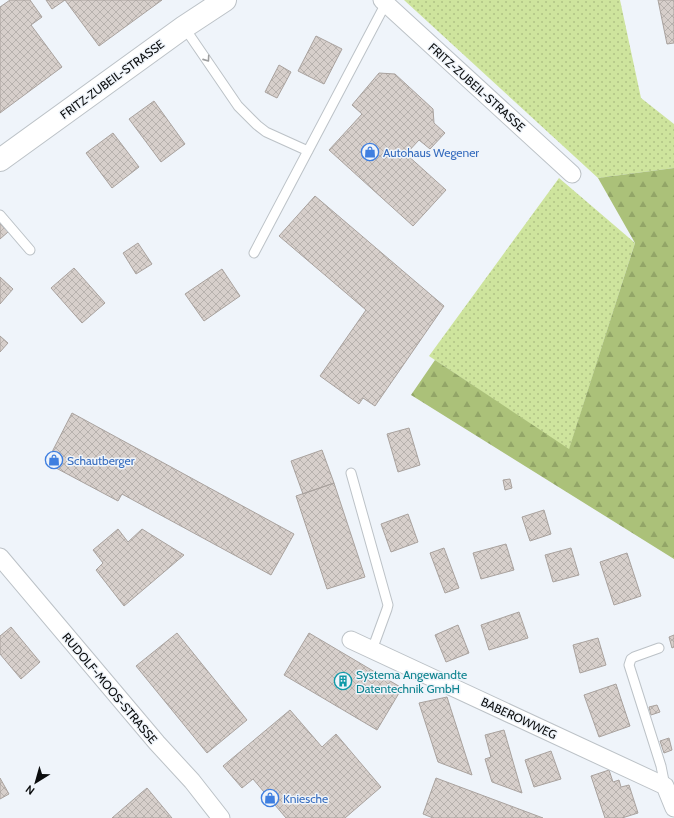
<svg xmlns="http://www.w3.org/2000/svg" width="674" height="818" viewBox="0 0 674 818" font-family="Cabin,sans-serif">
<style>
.grass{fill:url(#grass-dots)}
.forest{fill:url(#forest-firs)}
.building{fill:url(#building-cross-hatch);stroke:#a9a29e}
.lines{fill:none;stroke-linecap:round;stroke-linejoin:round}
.service-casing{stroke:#bcc2c7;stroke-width:11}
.minor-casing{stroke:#bcc2c7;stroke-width:19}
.tertiary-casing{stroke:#bcc2c7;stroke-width:24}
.service{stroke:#fff;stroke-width:9}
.minor{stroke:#fff;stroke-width:17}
.tertiary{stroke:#fff;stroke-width:22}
.oneway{stroke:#9d9e9f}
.labels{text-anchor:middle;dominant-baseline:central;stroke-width:3;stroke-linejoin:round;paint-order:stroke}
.street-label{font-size:12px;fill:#0b0d0e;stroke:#eff4fa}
.shop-label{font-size:12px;fill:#366cbe;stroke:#eff4fa;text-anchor:start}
.culture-label{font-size:12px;fill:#0d838f;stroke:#eff4fa;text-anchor:start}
</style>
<defs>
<pattern id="grass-dots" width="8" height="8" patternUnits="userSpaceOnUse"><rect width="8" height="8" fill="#cee49d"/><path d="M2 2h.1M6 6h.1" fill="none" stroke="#b0c286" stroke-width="1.8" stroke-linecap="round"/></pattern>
<pattern id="forest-firs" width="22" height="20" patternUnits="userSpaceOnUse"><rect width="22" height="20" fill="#abc179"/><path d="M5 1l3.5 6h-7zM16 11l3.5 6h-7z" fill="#92a567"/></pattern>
<pattern id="building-cross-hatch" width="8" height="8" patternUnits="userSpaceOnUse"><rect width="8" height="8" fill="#d7cfcb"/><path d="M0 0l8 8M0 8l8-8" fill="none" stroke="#b7b1ad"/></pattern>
</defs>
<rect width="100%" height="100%" fill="#eff4fa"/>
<!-- grass -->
<path class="grass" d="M404,0h216l21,98 33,26v44l-76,10z
M559,178l76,65 -66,207 -140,-94z"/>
<!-- forest -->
<path class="forest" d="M674,168v391l-263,-164 24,-35 134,89 66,-206 -37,-65z"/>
<!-- building -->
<path class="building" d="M10,0h20l12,17 -11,8 31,42 -62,46v-106z
M46,0h116l-63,46 -34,-46 -13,9z
M658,0h16v43l-7,1z
M316,36l26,13 -18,35 -26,-13z
M279,65l12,7 -14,26 -12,-6z
M379,73l16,1 38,35 1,14 11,10 -15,16 -11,-9 -13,14 40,36 -33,36 -84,-76 33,-36 -10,-9z
M154,101l31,43 -24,18 -32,-43z
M113,133l26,34 -27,21 -26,-35z
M315,196l129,110 -69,100 -12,-8 -4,6 -39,-28 46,-66 -87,-74z
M0,222l8,10 -8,7z
M138,243l14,21 -16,10 -13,-21z
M74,268l31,35 -23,20 -31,-35z
M222,269l18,27 -36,25 -19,-27z
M0,277l13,12 -13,15z
M0,336l8,7 -8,9z
M72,413l222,121 -23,41 -149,-81 -4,7 -62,-33 -4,-16z
M409,428l11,37 -22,7 -11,-38z
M322,450l12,33 -31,11 -12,-33z
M510,479l2,9 -7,2 -2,-10z
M334,483l31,94 -38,12 -31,-93z
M544,510l7,24 -21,7 -8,-24z
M408,514l10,28 -27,10 -10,-28z
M118,529l10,13 14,-13 42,26 -60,51 -28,-36 7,-7 -10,-13z
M506,544l8,26 -33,9 -8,-26z
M444,548l15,40 -14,5 -15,-40z
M571,548l8,27 -26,7 -8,-27z
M627,553l14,43 -27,9 -14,-43z
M519,612l9,26 -39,12 -8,-25z
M458,625l11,28 -23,9 -11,-27z
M11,627l29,35 -19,17 -21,-25v-18z
M177,633l70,87 -40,33 -71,-87z
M309,633l93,55 -25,42 -93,-55z
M674,635v12l-2,1 -3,-11z
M598,638l8,27 -26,8 -7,-28z
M616,684l14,42 -31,11 -15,-42z
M447,697l25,78 -34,-13 -19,-59z
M657,705l3,7 -9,3 -2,-8z
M290,710l32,37 14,-13 45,53 -36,31h-59l-33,-39 -11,9 -19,-22z
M504,730l18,63 -30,-11 -7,-23 6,-2 -6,-22z
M669,738l3,12 -8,3 -4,-12z
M551,751l10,28 -27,8 -9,-27z
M609,770l4,12 6,-2 2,7 8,-2 9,28 -16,5h-17l-14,-42z
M0,778l9,16 -9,5z
M436,778l107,40h-110l-10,-4z
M147,788l25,30h-60l29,-25z"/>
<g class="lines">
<defs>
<path id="service" d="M184,27l54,79 19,19 9,7 42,19
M0,215l30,35
M254,253l132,-250
M351,473l37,132 -1,4 -15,41
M659,648l-25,9 -3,2 -2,6 32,101 4,20"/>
<path id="minor" d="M382,0l190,174
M0,557l157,186 35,38 29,37
M351,640l314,146 9,22"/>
<path id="tertiary" d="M0,160l184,-133 41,-27"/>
</defs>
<!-- service casing -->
<use href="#service" class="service-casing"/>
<!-- minor casing -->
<use href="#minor" class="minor-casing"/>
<!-- tertiary casing -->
<use href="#tertiary" class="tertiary-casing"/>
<!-- service -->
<use href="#service" class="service"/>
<!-- minor -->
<use href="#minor" class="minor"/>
<!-- tertiary -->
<use href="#tertiary" class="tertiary"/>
</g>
<!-- one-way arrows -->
<defs><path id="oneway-chevron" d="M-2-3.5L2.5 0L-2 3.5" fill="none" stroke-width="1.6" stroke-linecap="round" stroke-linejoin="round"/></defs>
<use class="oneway" href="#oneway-chevron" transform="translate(207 59) rotate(55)"/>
<!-- icons -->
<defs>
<symbol id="shop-ring" viewBox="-11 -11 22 22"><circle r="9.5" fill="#eff4fa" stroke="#3f7fe0" stroke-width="1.5"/><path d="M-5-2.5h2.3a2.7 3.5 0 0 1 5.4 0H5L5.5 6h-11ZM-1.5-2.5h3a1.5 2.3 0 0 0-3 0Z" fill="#3f7fe0"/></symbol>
<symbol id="building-ring" viewBox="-11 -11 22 22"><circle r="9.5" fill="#eff4fa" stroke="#0f9aa8" stroke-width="1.5"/><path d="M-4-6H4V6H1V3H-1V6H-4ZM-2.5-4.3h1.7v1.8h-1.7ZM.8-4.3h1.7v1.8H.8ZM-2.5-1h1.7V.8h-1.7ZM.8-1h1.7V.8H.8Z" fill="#0f9aa8"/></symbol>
</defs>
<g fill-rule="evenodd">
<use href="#shop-ring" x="360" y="142" width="20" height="20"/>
<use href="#shop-ring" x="44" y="450" width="20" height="20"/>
<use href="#building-ring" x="333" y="671" width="20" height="20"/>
<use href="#shop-ring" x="260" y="788" width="20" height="20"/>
</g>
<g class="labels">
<!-- street labels -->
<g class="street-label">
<text transform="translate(112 79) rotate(-36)">FRITZ-ZUBEIL-STRASSE</text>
<text transform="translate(477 87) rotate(42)">FRITZ-ZUBEIL-STRASSE</text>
<text transform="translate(110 688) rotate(50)">RUDOLF-MOOS-STRASSE</text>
<text transform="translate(519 718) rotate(25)">BABEROWWEG</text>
</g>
<!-- shop labels -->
<g class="shop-label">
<text x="383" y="152">Autohaus Wegener</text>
<text x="67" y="460">Schautberger</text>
<text x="283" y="798">Kniesche</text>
</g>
<!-- culture labels -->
<g class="culture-label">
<text x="356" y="674">Systema Angewandte<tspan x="356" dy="14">Datentechnik GmbH</tspan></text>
</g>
</g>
<!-- north arrow -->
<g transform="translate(36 782) rotate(217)" stroke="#eff4fa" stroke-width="3" paint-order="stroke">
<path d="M0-3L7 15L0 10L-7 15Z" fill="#0b0d0e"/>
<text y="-6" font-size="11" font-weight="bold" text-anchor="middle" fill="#0b0d0e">N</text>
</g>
</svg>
